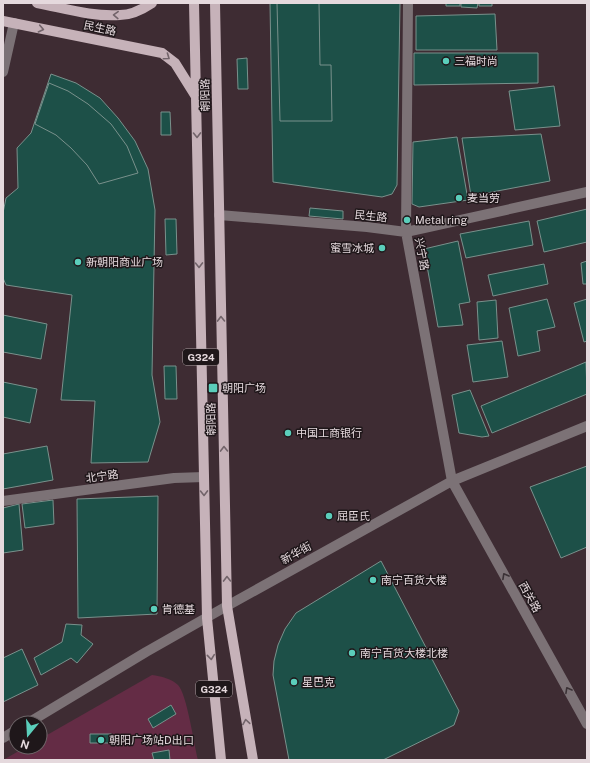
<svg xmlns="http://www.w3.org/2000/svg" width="590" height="763" viewBox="0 0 590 763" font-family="'Public Sans','Noto Sans SC',sans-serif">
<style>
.green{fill:#642c45}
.building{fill:#1d5048;stroke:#79918c}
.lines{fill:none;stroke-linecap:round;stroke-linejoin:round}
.minor{stroke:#7c7276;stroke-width:10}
.major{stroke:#c6b2b9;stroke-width:10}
.oneway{stroke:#72646a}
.oneway2{stroke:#3b3236}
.poi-dot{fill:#5bcebb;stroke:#1f171a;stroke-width:1.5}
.labels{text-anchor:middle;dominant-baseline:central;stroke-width:3;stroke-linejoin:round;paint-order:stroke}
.shield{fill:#1f171a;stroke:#aa9fa2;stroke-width:1}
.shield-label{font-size:10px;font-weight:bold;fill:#e5d9dd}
.street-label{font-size:11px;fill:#e5d9dd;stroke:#1f171a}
.poi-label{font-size:11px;fill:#e5d9dd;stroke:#1f171a;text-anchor:start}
</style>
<rect width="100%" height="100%" fill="#3e2c33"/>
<!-- green -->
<path class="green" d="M152,675c9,1 20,4 26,10 9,9 16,60 20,75h-195l23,-13h14v-8z"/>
<!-- building -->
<path class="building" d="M270,3h130l-3,182 -5,9 -10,3 -109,-15z
M277,3h42l1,62h11l1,56h-52z
M446,3h14v3h-14z
M461,3h17l-1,5 -16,-1z
M479,3h13v3h-13z
M495,14l2,36h-81v-34z
M414,53h124v30l-124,2z
M247,58l1,31h-10l-1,-30z
M51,74l25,9 24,15 18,20 17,23 13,28 7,41 -3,165 8,47 -12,40 -57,1 4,-62 -34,-1 11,-105 -66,-10 -3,-7v-65l3,-15 12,-10 -1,-40 14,-15z
M49,83l19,8 20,13 23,20 16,22 11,27 -39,11 -12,-19 -16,-17 -15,-13 -21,-11z
M554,86l6,40 -45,4 -6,-39z
M161,112h9l1,23h-10z
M541,134l9,47 -79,15 -9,-58z
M457,137l11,63 -49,7 -7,-3 1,-62z
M310,208l33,3v8l-34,-3z
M587,209v33l-43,10 -7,-31z
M165,219h11l1,35 -11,1z
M529,221l4,24 -67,13 -6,-24z
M458,241l12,61 -11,2 4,21 -25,2 -14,-78z
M587,261v23h-4l-2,-21z
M544,264l4,20 -55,12 -5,-21z
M547,299l8,28 -18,4 3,20 -22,5 -9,-48z
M587,299v42l-3,1 -10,-39z
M496,300l2,38 -19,2 -2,-38z
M3,315l44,9 -6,35 -38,-7z
M502,341l6,36 -35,5 -6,-37z
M586,362l1,32 -95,39 -11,-27z
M164,366h12l1,33h-12z
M3,382l34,7 -7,34 -27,-6z
M470,390l5,12 14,34 -7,1 -23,-4 -7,-38z
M47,446l6,34 -50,9v-35z
M587,466v81l-26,11 -31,-71z
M158,496l-1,118 -79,4 -1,-119z
M53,500l1,24 -29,4 -3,-24z
M19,504l4,46 -20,3v-45z
M381,561l78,150 -5,14 -71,35h-94l-16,-85 1,-14 4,-16 7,-16 11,-16z
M66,624l16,1 -1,10 12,9 -16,19 -6,-5 -30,17 -7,-17 28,-16z
M22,649l16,36 -35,17v-44z
M171,705l5,9 -23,14 -5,-9z
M90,734h22v9h-22z
M169,750l1,10h-16l-2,-7z"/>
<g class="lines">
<!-- minor -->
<path class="minor" d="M408,3l-2,229 46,249 135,243
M3,72l11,-49
M219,215l148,12 39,5 181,-40
M3,501l171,-23 30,-1
M28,723l118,-71 81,-46 225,-125 135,-55
M3,738l13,-8"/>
<!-- major -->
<path class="major" d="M37,3c27,5 55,14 83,12 11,0 23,-6 32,-12
M194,3l13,615 14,142
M215,3l12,603 26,154
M3,21l159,32 13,10 20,32"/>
</g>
<!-- one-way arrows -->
<defs><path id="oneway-chevron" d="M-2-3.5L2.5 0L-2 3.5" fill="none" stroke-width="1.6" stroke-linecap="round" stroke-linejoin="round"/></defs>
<g class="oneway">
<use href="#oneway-chevron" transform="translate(116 15) rotate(-178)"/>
<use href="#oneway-chevron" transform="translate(41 29) rotate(12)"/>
<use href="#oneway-chevron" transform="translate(167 57) rotate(35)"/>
<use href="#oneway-chevron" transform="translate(197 135) rotate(89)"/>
<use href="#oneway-chevron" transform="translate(199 265) rotate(89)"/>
<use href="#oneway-chevron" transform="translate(221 319) rotate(-91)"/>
<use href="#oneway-chevron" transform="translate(224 449) rotate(-91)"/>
<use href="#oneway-chevron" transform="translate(204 493) rotate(89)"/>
<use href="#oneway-chevron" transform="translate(227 579) rotate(-91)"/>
<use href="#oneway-chevron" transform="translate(211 657) rotate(84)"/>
<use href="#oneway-chevron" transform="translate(246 722) rotate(-99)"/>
</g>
<g class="oneway2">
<use href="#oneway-chevron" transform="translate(505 576) rotate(-119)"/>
<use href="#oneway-chevron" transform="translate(568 690) rotate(-119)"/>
</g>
<!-- markers -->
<g class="poi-dot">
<circle cx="446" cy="61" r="4"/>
<circle cx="459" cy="198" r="4"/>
<circle cx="407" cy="220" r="4"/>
<circle cx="382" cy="248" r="4"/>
<circle cx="78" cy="262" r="4"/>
<rect x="208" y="383" width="10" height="10" rx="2"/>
<circle cx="288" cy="433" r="4"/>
<circle cx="329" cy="516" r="4"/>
<circle cx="373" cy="580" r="4"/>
<circle cx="154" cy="609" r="4"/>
<circle cx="352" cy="653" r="4"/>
<circle cx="294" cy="682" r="4"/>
<circle cx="101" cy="740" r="4"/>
</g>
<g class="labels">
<!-- shield labels -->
<g class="shield">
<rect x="183" y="349" width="36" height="16" rx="3"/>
<rect x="196" y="681" width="36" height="16" rx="3"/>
</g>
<g class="shield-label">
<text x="201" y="357">G324</text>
<text x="214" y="689">G324</text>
</g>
<!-- street labels -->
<g class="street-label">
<text transform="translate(100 28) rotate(12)">民生路</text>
<text transform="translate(205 95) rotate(-91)">朝阳路</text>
<text transform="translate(371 216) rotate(6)">民生路</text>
<text transform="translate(422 254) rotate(79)">兴宁路</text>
<text transform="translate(211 419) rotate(-91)">朝阳路</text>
<text transform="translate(102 476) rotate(-8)">北宁路</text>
<text transform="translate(296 553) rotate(-29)">新华街</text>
<text transform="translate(530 597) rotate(61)">西关路</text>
</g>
<!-- poi labels -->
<g class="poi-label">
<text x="454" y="61">三福时尚</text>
<text x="467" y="198">麦当劳</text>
<text x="415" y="220">Metal ring</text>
<text x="374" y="248" text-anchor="end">蜜雪冰城</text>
<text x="86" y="262">新朝阳商业广场</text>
<text x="222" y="388">朝阳广场</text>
<text x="296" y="433">中国工商银行</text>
<text x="337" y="516">屈臣氏</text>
<text x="381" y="580">南宁百货大楼</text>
<text x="162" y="609">肯德基</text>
<text x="360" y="653">南宁百货大楼北楼</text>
<text x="302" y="682">星巴克</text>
<text x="109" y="740">朝阳广场站D出口</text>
</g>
</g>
<!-- border -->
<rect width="590" height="763" fill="none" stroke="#e5d9dd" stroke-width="8"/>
<!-- north arrow -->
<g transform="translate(28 735) rotate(198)"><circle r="19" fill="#1f171a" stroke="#6e6568"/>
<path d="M0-3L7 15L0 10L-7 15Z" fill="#5bcebb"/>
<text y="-6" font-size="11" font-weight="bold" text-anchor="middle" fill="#e5d9dd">N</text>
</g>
</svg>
